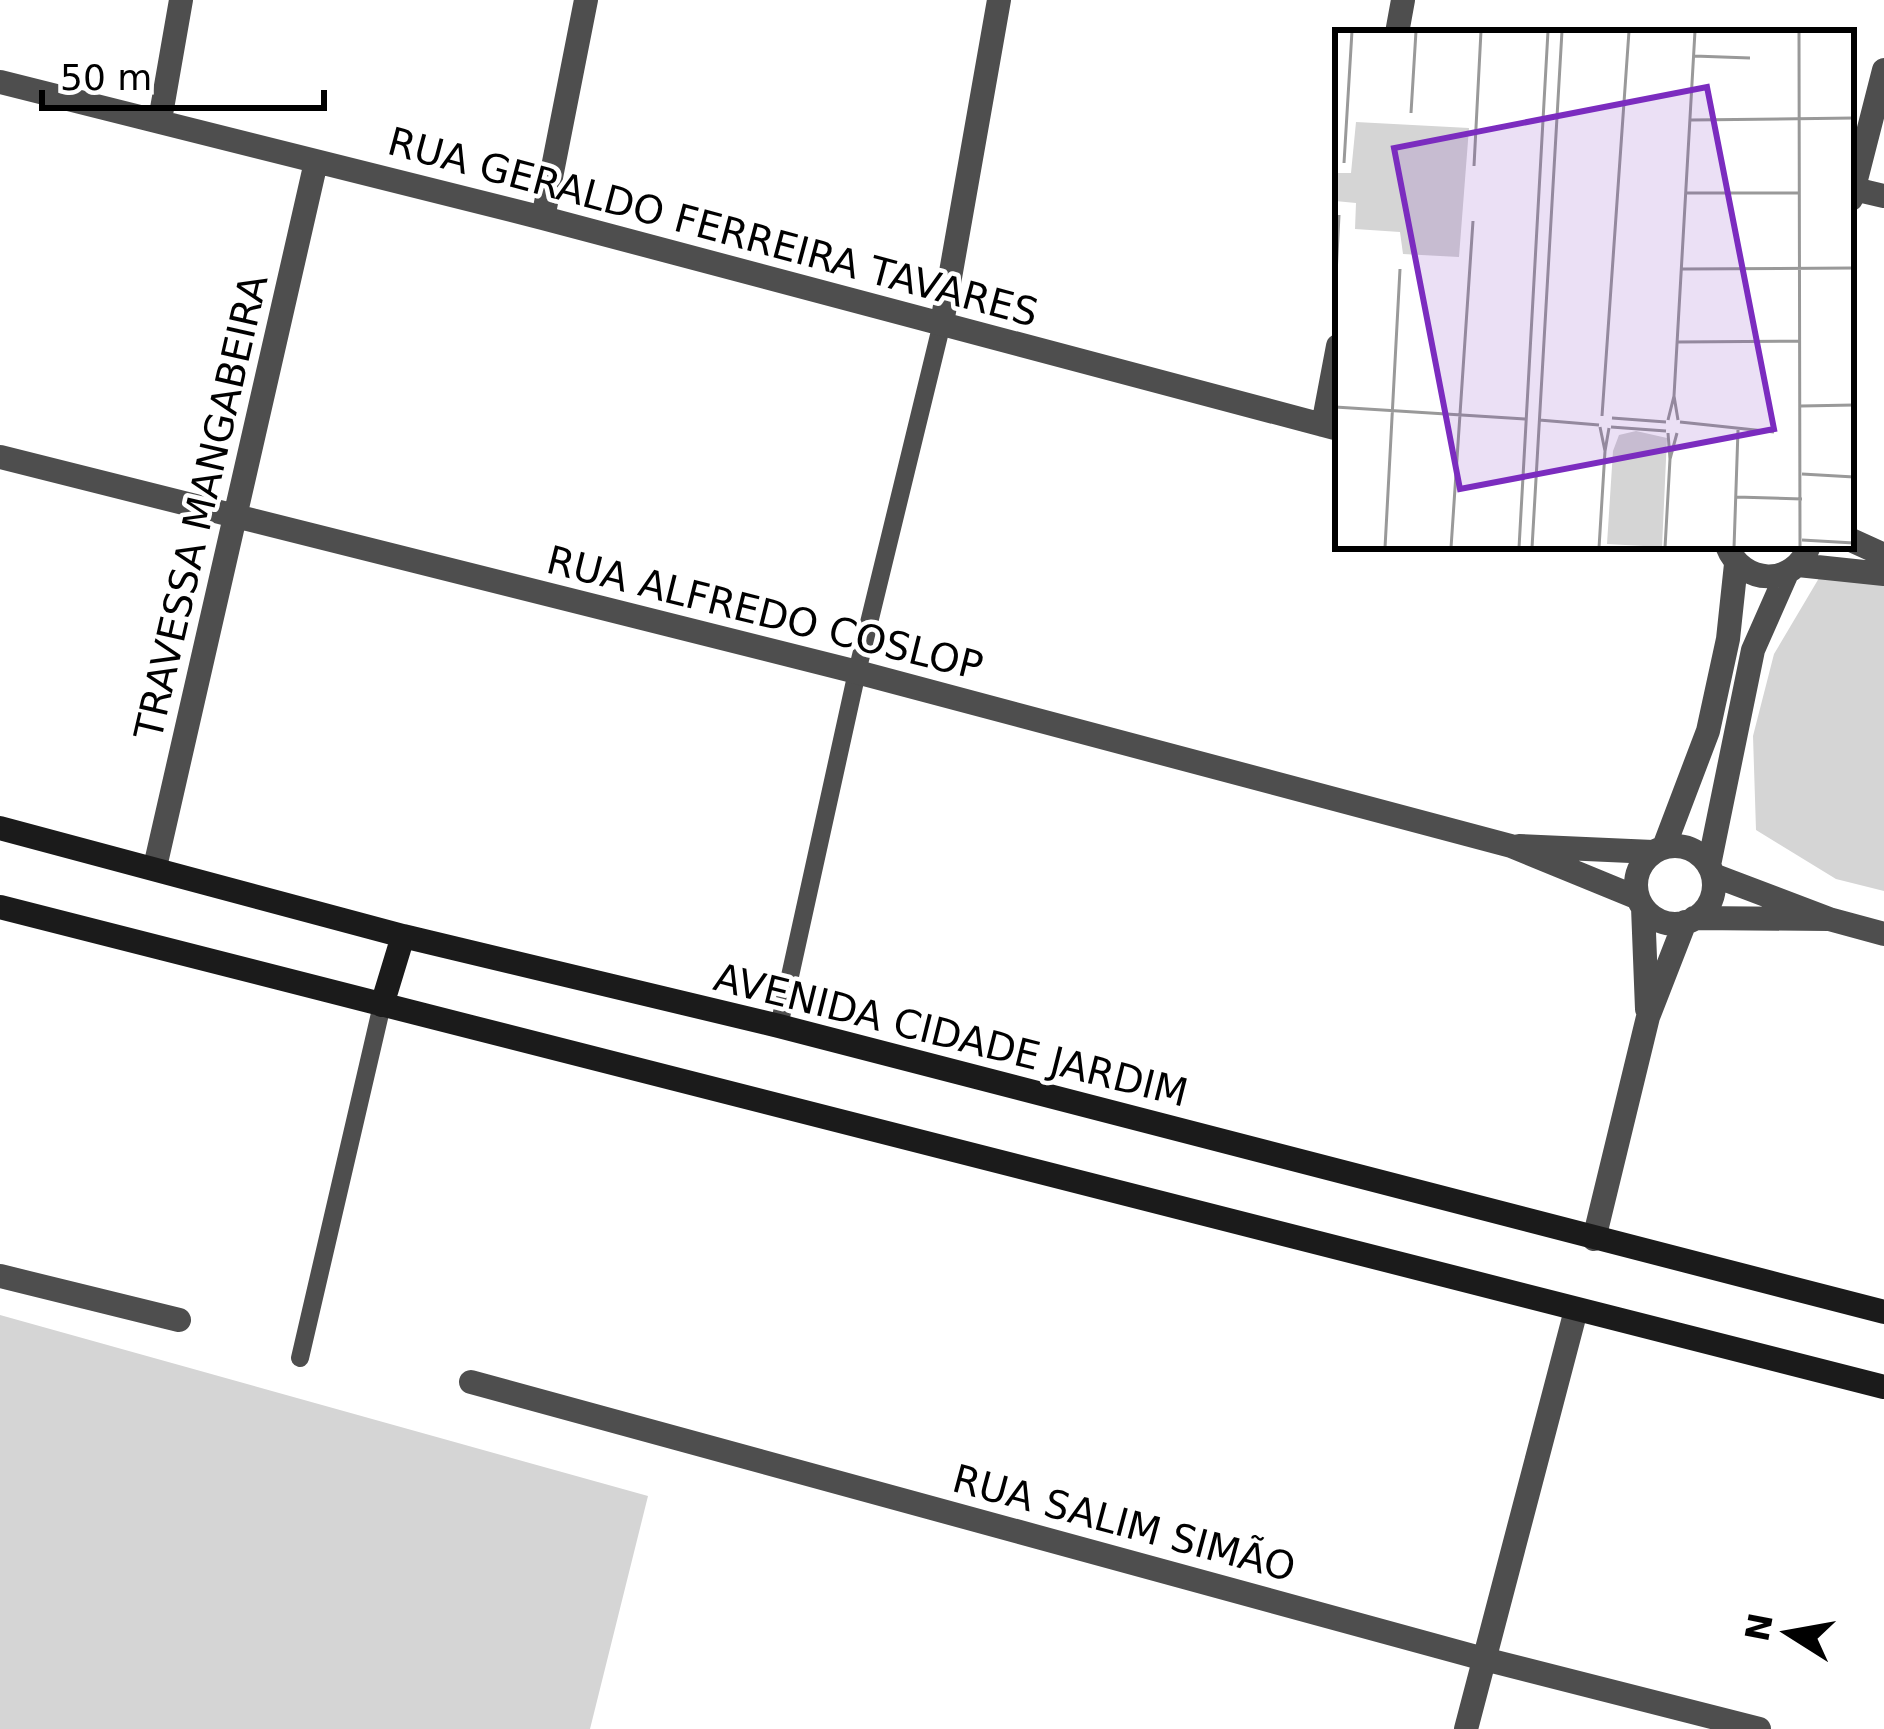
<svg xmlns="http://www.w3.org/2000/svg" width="1884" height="1729" viewBox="0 0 1884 1729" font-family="'DejaVu Sans',sans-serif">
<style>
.green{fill:#d5d5d5}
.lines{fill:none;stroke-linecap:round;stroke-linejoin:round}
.lane{stroke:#4e4e4e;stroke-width:18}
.street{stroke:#4e4e4e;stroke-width:24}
.secondary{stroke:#1b1b1b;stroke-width:24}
.labels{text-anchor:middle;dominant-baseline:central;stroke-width:9;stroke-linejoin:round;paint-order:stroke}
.street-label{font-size:39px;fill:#000;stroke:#fff}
.inset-road{fill:none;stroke:#999;stroke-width:3}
.view{fill:#7b2cbf;fill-opacity:0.15;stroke:#7b2cbf;stroke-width:6}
.inset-edge{fill:none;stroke:#000;stroke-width:6}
</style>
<rect width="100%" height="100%" fill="#fff"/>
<!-- green -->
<path class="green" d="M1822,573l62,10v308l-48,-12 -80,-49 -3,-94 21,-82z
M0,1315l648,181 -58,233h-590z"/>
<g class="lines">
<!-- lane -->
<path class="lane" d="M779,1026l78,-354 85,-349
M300,1358l82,-353"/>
<!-- street -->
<path class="street" d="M1397,33l6,-33
M0,82l543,136 795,211
M160,120l21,-120
M1854,189l30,7
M1851,199l33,-129
M543,218l43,-218
M942,323l57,-323
M1323,425l15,-79
M0,457l857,215 654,174 127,52
M1851,540l33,15
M1727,546c15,39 67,42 82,0
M1798,565l86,9
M1519,846l134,6
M1636 885a39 39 0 1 1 78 0a39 39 0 1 1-78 0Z
M1664,847l44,-116 20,-92 8,-75
M1709,865l44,-215 34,-77
M155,867l161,-705
M1643,907l4,102
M1694,918l135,1 -116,-44
M1829,919l55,15
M1594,1239l54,-222 37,-95
M0,1276l179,44
M471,1382l1013,277 275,70
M1466,1729l110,-419"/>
<!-- secondary -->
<path class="secondary" d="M0,828l403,108 376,90 1105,286
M0,907l1884,480
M382,1005l21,-69"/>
</g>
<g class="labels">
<!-- street labels -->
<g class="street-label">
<text transform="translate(713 227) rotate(15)">RUA GERALDO FERREIRA TAVARES</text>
<text transform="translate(201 507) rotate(-77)">TRAVESSA MANGABEIRA</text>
<text transform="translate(765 613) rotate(14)">RUA ALFREDO COSLOP</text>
<text transform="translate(951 1035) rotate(14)">AVENIDA CIDADE JARDIM</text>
<text transform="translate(1124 1523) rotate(15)">RUA SALIM SIMÃO</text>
</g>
</g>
<!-- overview -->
<g transform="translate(1335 30)">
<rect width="519" height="519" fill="#fff"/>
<path d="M21,92l113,6 -10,129 -56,-3 -3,-22 -45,-3 1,-26 -21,-2v-28h16zM301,401l31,7 -5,109 -55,-3 6,-93 6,-16z" fill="#d5d5d5"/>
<path class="inset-road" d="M464,1l1,517M359,26l56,2M76,83l5,-82M356,90l163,-2M9,133l8,-132M139,136l7,-135M352,163h113M347,239l172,-1M0,265l4,-80M342,312l122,-1M339,366l21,-365M466,376l53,-1M0,377l190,12M267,386l27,-385M277,388l54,4M204,390l60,5M333,390l6,-24 4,24M345,392l94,10M265,397l5,24 4,-23M276,397l55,4M333,403l2,26 7,-26M467,444l52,3M401,467l66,2M467,510l52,3M50,518l15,-279M116,518l22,-327M184,518l29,-517M197,518l30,-517M264,518l6,-97M330,518l5,-89M399,518l4,-118"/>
<path class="view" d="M372,57l67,342 -314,60 -66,-341z"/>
<rect width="519" height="519" class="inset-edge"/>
</g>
<!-- north arrow -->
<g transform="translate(1788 1633) rotate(281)" stroke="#ffffff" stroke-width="9" paint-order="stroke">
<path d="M0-9L21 45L0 30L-21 45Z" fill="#000000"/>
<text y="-18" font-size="33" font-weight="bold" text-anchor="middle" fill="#000000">N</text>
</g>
<!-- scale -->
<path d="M42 90v18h282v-18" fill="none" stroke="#000000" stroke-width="6"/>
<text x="60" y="90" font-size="36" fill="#000000" stroke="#ffffff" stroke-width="9" paint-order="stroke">50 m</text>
</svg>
